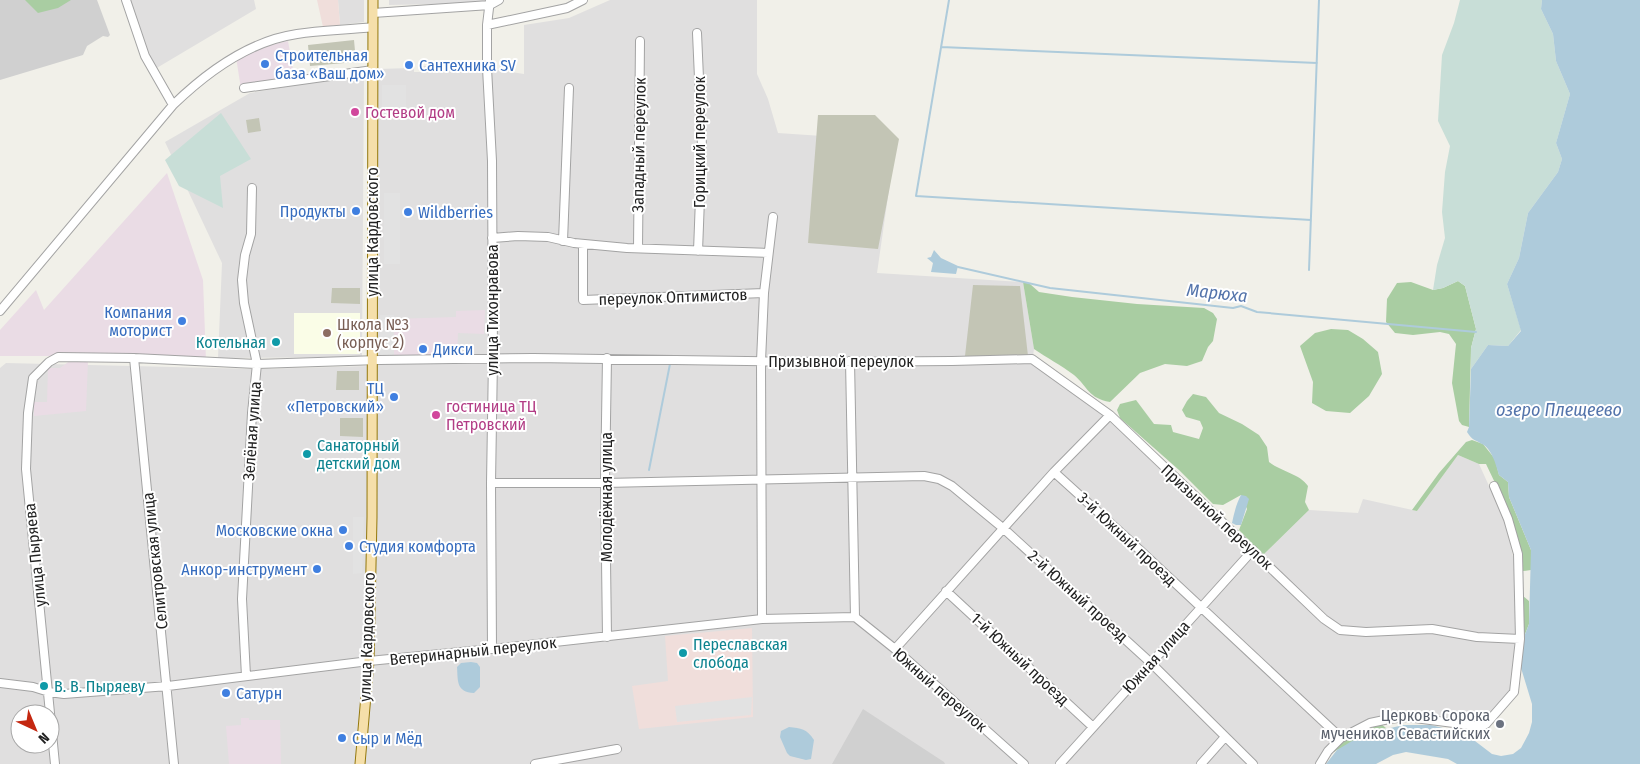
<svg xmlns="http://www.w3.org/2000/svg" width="1640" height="764" viewBox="0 0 1640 764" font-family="'Fira Sans Condensed',sans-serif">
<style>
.residential{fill:#e0dfdf;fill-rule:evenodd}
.commercial{fill:#f0dedb}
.industrial{fill:#eadce5}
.education{fill:#fafde7}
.religious{fill:#d0d0d0}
.construction{fill:#c3c5b5}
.forest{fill:#a9cda2}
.wetland{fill:#c8ded7}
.parking{fill:#e2e2e2}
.water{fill:#aecbdb}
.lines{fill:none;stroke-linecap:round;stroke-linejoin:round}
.stream{stroke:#aecbdb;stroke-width:2}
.minor-casing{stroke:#a3a3a3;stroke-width:10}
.major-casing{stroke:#94780c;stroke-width:11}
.minor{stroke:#fff;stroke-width:8}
.major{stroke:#f5dfaa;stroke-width:9}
.shop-dot{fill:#3f7fe0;stroke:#fff;stroke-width:2}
.hotel-dot{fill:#d1479c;stroke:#fff;stroke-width:2}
.education-dot{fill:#8d6e63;stroke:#fff;stroke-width:2}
.culture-dot{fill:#0f9aa8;stroke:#fff;stroke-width:2}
.worship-dot{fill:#6b7280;stroke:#fff;stroke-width:2}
.labels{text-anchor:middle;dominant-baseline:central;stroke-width:4;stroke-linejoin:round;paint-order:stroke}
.shop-label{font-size:16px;fill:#366cbe;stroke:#fff;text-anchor:start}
.hotel-label{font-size:16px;fill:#b23c85;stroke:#fff;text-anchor:start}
.street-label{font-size:16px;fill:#222;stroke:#fff}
.education-label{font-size:16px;fill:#785e54;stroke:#fff;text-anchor:start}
.culture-label{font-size:16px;fill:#0d838f;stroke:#fff;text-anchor:start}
.worship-label{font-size:16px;fill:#5b616d;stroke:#fff;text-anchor:end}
.water-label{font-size:18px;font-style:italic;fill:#5474ab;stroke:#fff}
</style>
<rect width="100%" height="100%" fill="#f1f0e9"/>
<!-- residential -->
<path class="residential" d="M127,0h127l2,9 -101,60 -9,-14z
M338,0h26v22l-24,3z
M389,0h105l-4,3 -101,2z
M610,0h147v74l11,25 10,34 118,8 -19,132 146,9 11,67 -2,13 78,56 149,141 50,-49 49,3 5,-14 54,12 41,-56 21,9 26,57 11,49 1,64 -5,55 -12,15 -15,14 -6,3 -33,-1 -40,-7 -33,7 -42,25 -16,19h-951l9,-100 4,-294 1,-301 33,-1 1,-2h2v6h6v-6h6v4l20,2 1,-5 40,1 37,6v-49l45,-7z
M364,73l-2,284 -144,1 4,-95 -57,-121 85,-49z
M6,363l255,6 107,-3v151l-3,145 -9,102h-356v-396zM20,714h30v30h-30z"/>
<!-- commercial -->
<path class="commercial" d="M317,0h21l2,25 -17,2z
M752,628l1,89 -114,12 -7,-43 36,-5 -3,-45z"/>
<!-- industrial -->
<path class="industrial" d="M288,41l7,40 -54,8 -5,-32 9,-6z
M167,173l36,107 3,81 -160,-5h-46v-26l36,-40 8,20z
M485,310l-1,24 -26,-1 -1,23h-63v-37l62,-2v-6z
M71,360l17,1 -2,50 -52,5v-14h13l1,-34h12z
M241,718h8v2h31l1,44h-52l-3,-38 15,-1z"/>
<!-- education -->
<path class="education" d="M294,313h66v41h-66z"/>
<!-- religious -->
<path class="religious" d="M0,0h97l13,35 -2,2 -5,-1 -16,10 -4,9 -83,25z
M863,709l81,53 1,2h-113z"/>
<!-- construction -->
<path class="construction" d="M354,40l2,22 -46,4 -2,-21z
M818,115h57l24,24 -21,110 -70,-6z
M259,118l2,13 -13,2 -2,-13z
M973,285l47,1 8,70h-63z
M332,288h28v16l-29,-1z
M337,371h22v19h-23z
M340,418h23v19l-23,-1z"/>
<!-- forest -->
<path class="forest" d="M25,0h46l-13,8 -20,5z
M1458,281l7,5 11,43 -5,19 -2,79 -7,-2 -3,-4 -7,-38 4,-39 -7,-10 -9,-2 -27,3 -18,-2 -9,-11 1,-23 10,-16 14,-1 22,8 10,-2z
M1023,282l7,2 9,8 33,5 65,7 67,4 9,5 4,6 -4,22 -5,6 -6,14 -15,5 -22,-2 -25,9 -30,29c-22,-4 -22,-15 -36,-27 -13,-10 -27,-17 -40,-26z
M1331,329l17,1 15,9 15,13 4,22 -13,22 -19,17 -24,-2 -14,-8 1,-21 -13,-36 15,-13z
M1193,394l13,3 13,16 23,11 17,11 8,12 2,15c11,9 31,12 39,24l-3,16 4,8 -46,45 -24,-25 8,-21 -6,-14 -18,10 -10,-1 -34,-34 -59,-52 -3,-8 3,-6 16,-4 18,24 17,1 2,7 26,7 4,-11 -3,-7 -14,-4 -4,-7 5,-9z
M1472,440l11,4 12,15 4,16 9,7 1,15 22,53v20l-8,1 -1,-2 -25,-82 -11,-23h-7l-21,-9 -41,56 -5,-1 27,-37 27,-31z
M1523,596l6,5v23l-5,13h-2v-40z
M1381,724l5,4 -49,22 -3,2v-4l13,-10z"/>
<!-- wetland -->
<path class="wetland" d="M1460,0h82l-1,9 12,25 3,27 14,33 -14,49 6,16 -4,13 -30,41 -9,45 -12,26 14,46 -13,16 -20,-1 -17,24v-21l5,-19 -11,-43 -7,-5 -15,7 -10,2 4,-25 8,-27 -3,-26 3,-40 5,-26 -12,-25 4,-66 12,-32z
M221,113l30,46 -31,17 3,32 -44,-22 -14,-26z"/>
<!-- parking -->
<path class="parking" d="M382,85h24v28h-24z
M384,193h16v71h-16z
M380,315h14v41h-14z
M353,517h11l-2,56 -9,1z
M752,697l-1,18 -74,7 -2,-16z"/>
<!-- water -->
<path class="water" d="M1542,0h98v764h-183l-9,-5 -42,-7 -13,3 -17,9h-50l11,-14 15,-9 29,-11 23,-5h27l12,3 32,13 17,13 9,2 12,-2 8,-6 8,-15 3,-11v-18l-11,-36 3,-31 5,-13 2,-74 -22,-53 -1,-15 -9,-7c-3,-10 -7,-26 -17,-31 -8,-5 -9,-3 -15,-12l2,-5 2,-58 17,-24 20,1 13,-15 -14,-47 12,-26 9,-45 30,-41 4,-13 -6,-16 14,-49 -14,-33 -3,-27 -12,-25z
M934,250l7,8 17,8 -2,8 -25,-2 2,-9 -6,-5 4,-1z
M1241,495l5,1 3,3 -8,26h-5l-4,-2c2,-9 4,-19 9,-28z
M471,662l6,1 3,4v20l-6,6c-18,-1 -16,-12 -17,-26l4,-4z
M789,727c12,1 18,2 25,13l-3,19 -5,1 -16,-4 -3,-3 -7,-16 1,-6z"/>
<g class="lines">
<!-- stream -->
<path class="stream" d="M949,0l-33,196 395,24
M941,47l376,16
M958,267l92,21 183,20 8,-2 16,6 219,20
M1309,270l10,-270
M649,470l21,-106"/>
<defs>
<path id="minor" d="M126,0l19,56 28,49
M490,0l-3,25v43l5,93 1,197 -2,125 1,166
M373,13l117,-8 9,-5
M487,25l80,-17 16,-8
M697,33l5,113 -4,105
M244,88l129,-18
M492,238l26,-2 30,1 26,6 53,5 141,5
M563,241l6,-153
M583,244v56l181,-7
M638,248l2,-207
M0,311l173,-206c34,-33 76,-64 124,-71 25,-4 51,-4 76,-7
M134,358l40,406
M850,361l5,256
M1054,472l75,68 212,198
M491,483h114l319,-7 15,3 13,7 52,43 147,134 102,101
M946,591l147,136
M855,617l40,32 129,115
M762,619l-1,-258 3,-68 9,-76
M607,637l-2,-154 2,-125
M895,649l159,-177 56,-57
M246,676l-4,-77 10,-186 5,-49 -13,-61 -2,-23 3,-25 6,-21 1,-46
M0,683l33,4 16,5 15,2 104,-8 201,-25 123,-12 270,-30 93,-2
M55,764l-29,-295 2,-56 5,-35 16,-16 9,-5 76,1 123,6 122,-4 154,-2 290,4 129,-1 80,-2 78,56 214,204 16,11 26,2 66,-3 45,8 43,2
M535,764l82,-15
M1060,764l193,-214
M1201,764l24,-27
M1320,764l8,-13 13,-13 29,-15 19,-4 18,-2 70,9 9,-2 28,-32 6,-53 -2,-85 -10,-35 -14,-33"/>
<path id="major" d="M360,764l9,-103 3,-144 1,-517"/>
</defs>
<!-- minor casing -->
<use href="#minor" class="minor-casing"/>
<!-- major casing -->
<use href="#major" class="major-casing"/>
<!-- minor -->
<use href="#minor" class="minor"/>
<!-- major -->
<use href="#major" class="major"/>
</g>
<!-- markers -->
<g class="shop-dot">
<circle cx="265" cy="64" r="5"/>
<circle cx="409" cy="65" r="5"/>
<circle cx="356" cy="211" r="5"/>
<circle cx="408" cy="212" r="5"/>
<circle cx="182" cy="321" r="5"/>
<circle cx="423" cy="349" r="5"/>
<circle cx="394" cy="397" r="5"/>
<circle cx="343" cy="530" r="5"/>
<circle cx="349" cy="546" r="5"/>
<circle cx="317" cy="569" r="5"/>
<circle cx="226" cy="693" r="5"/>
<circle cx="342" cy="738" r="5"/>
</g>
<g class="hotel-dot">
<circle cx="355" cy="112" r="5"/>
<circle cx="436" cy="415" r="5"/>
</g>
<circle class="education-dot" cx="327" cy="333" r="5"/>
<g class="culture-dot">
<circle cx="276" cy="342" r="5"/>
<circle cx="307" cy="454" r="5"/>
<circle cx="683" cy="653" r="5"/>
<circle cx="44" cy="686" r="5"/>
</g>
<circle class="worship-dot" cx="1500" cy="724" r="5"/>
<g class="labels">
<!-- shop labels -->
<g class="shop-label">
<text x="275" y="55">Строительная<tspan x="275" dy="18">база «Ваш дом»</tspan></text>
<text x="419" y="65">Сантехника SV</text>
<text x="346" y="211" text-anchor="end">Продукты</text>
<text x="418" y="212">Wildberries</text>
<text x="172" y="312" text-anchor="end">Компания<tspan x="172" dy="18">моторист</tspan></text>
<text x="433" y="349">Дикси</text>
<text x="384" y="388" text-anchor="end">ТЦ<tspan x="384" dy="18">«Петровский»</tspan></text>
<text x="333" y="530" text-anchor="end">Московские окна</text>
<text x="359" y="546">Студия комфорта</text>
<text x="307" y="569" text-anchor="end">Анкор-инструмент</text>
<text x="236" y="693">Сатурн</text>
<text x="352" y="738">Сыр и Мёд</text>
</g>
<!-- hotel labels -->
<g class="hotel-label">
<text x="365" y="112">Гостевой дом</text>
<text x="446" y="406">гостиница ТЦ<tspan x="446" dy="18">Петровский</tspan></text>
</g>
<!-- street labels -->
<g class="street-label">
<text transform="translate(699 142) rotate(-90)">Горицкий переулок</text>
<text transform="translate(639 145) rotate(-89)">Западный переулок</text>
<text transform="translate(372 232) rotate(-90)">улица Кардовского</text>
<text transform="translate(673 297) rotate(-2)">переулок Оптимистов</text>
<text transform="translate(492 310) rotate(-90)">улица Тихонравова</text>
<text x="841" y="361">Призывной переулок</text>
<text transform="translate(252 431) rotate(-86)">Зелёная улица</text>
<text transform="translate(606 497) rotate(-90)">Молодёжная улица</text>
<text transform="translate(1217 517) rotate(43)">Призывной переулок</text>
<text transform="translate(1127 539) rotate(43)">3-й Южный проезд</text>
<text transform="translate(35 555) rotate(-96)">улица Пыряева</text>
<text transform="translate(155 561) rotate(-96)">Селитровская улица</text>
<text transform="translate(1078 596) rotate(42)">2-й Южный проезд</text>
<text transform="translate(367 637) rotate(-88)">улица Кардовского</text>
<text transform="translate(473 651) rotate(-6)">Ветеринарный переулок</text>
<text transform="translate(1156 657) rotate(-48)">Южная улица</text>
<text transform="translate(1020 659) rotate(43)">1-й Южный проезд</text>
<text transform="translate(940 690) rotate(41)">Южный переулок</text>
</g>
<!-- education labels -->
<g class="education-label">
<text x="337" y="324">Школа №3<tspan x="337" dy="18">(корпус 2)</tspan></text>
</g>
<!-- culture labels -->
<g class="culture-label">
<text x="266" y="342" text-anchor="end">Котельная</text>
<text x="317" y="445">Санаторный<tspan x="317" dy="18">детский дом</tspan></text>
<text x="693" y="644">Переславская<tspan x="693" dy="18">слобода</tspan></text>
<text x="54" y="686">В. В. Пыряеву</text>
</g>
<!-- worship labels -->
<g class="worship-label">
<text x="1490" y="715">Церковь Сорока<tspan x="1490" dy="18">мучеников Севастийских</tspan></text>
</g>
<!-- water labels -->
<g class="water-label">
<text transform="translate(1217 293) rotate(6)">Марюха</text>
<text x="1559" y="410">озеро Плещеево</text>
</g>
</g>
<!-- north arrow -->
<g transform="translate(35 729) rotate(136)"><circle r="24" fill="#ffffff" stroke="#a7a7a7"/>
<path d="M0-4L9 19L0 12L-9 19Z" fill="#c42710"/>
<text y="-8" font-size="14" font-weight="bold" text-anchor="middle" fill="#222222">N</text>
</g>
</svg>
